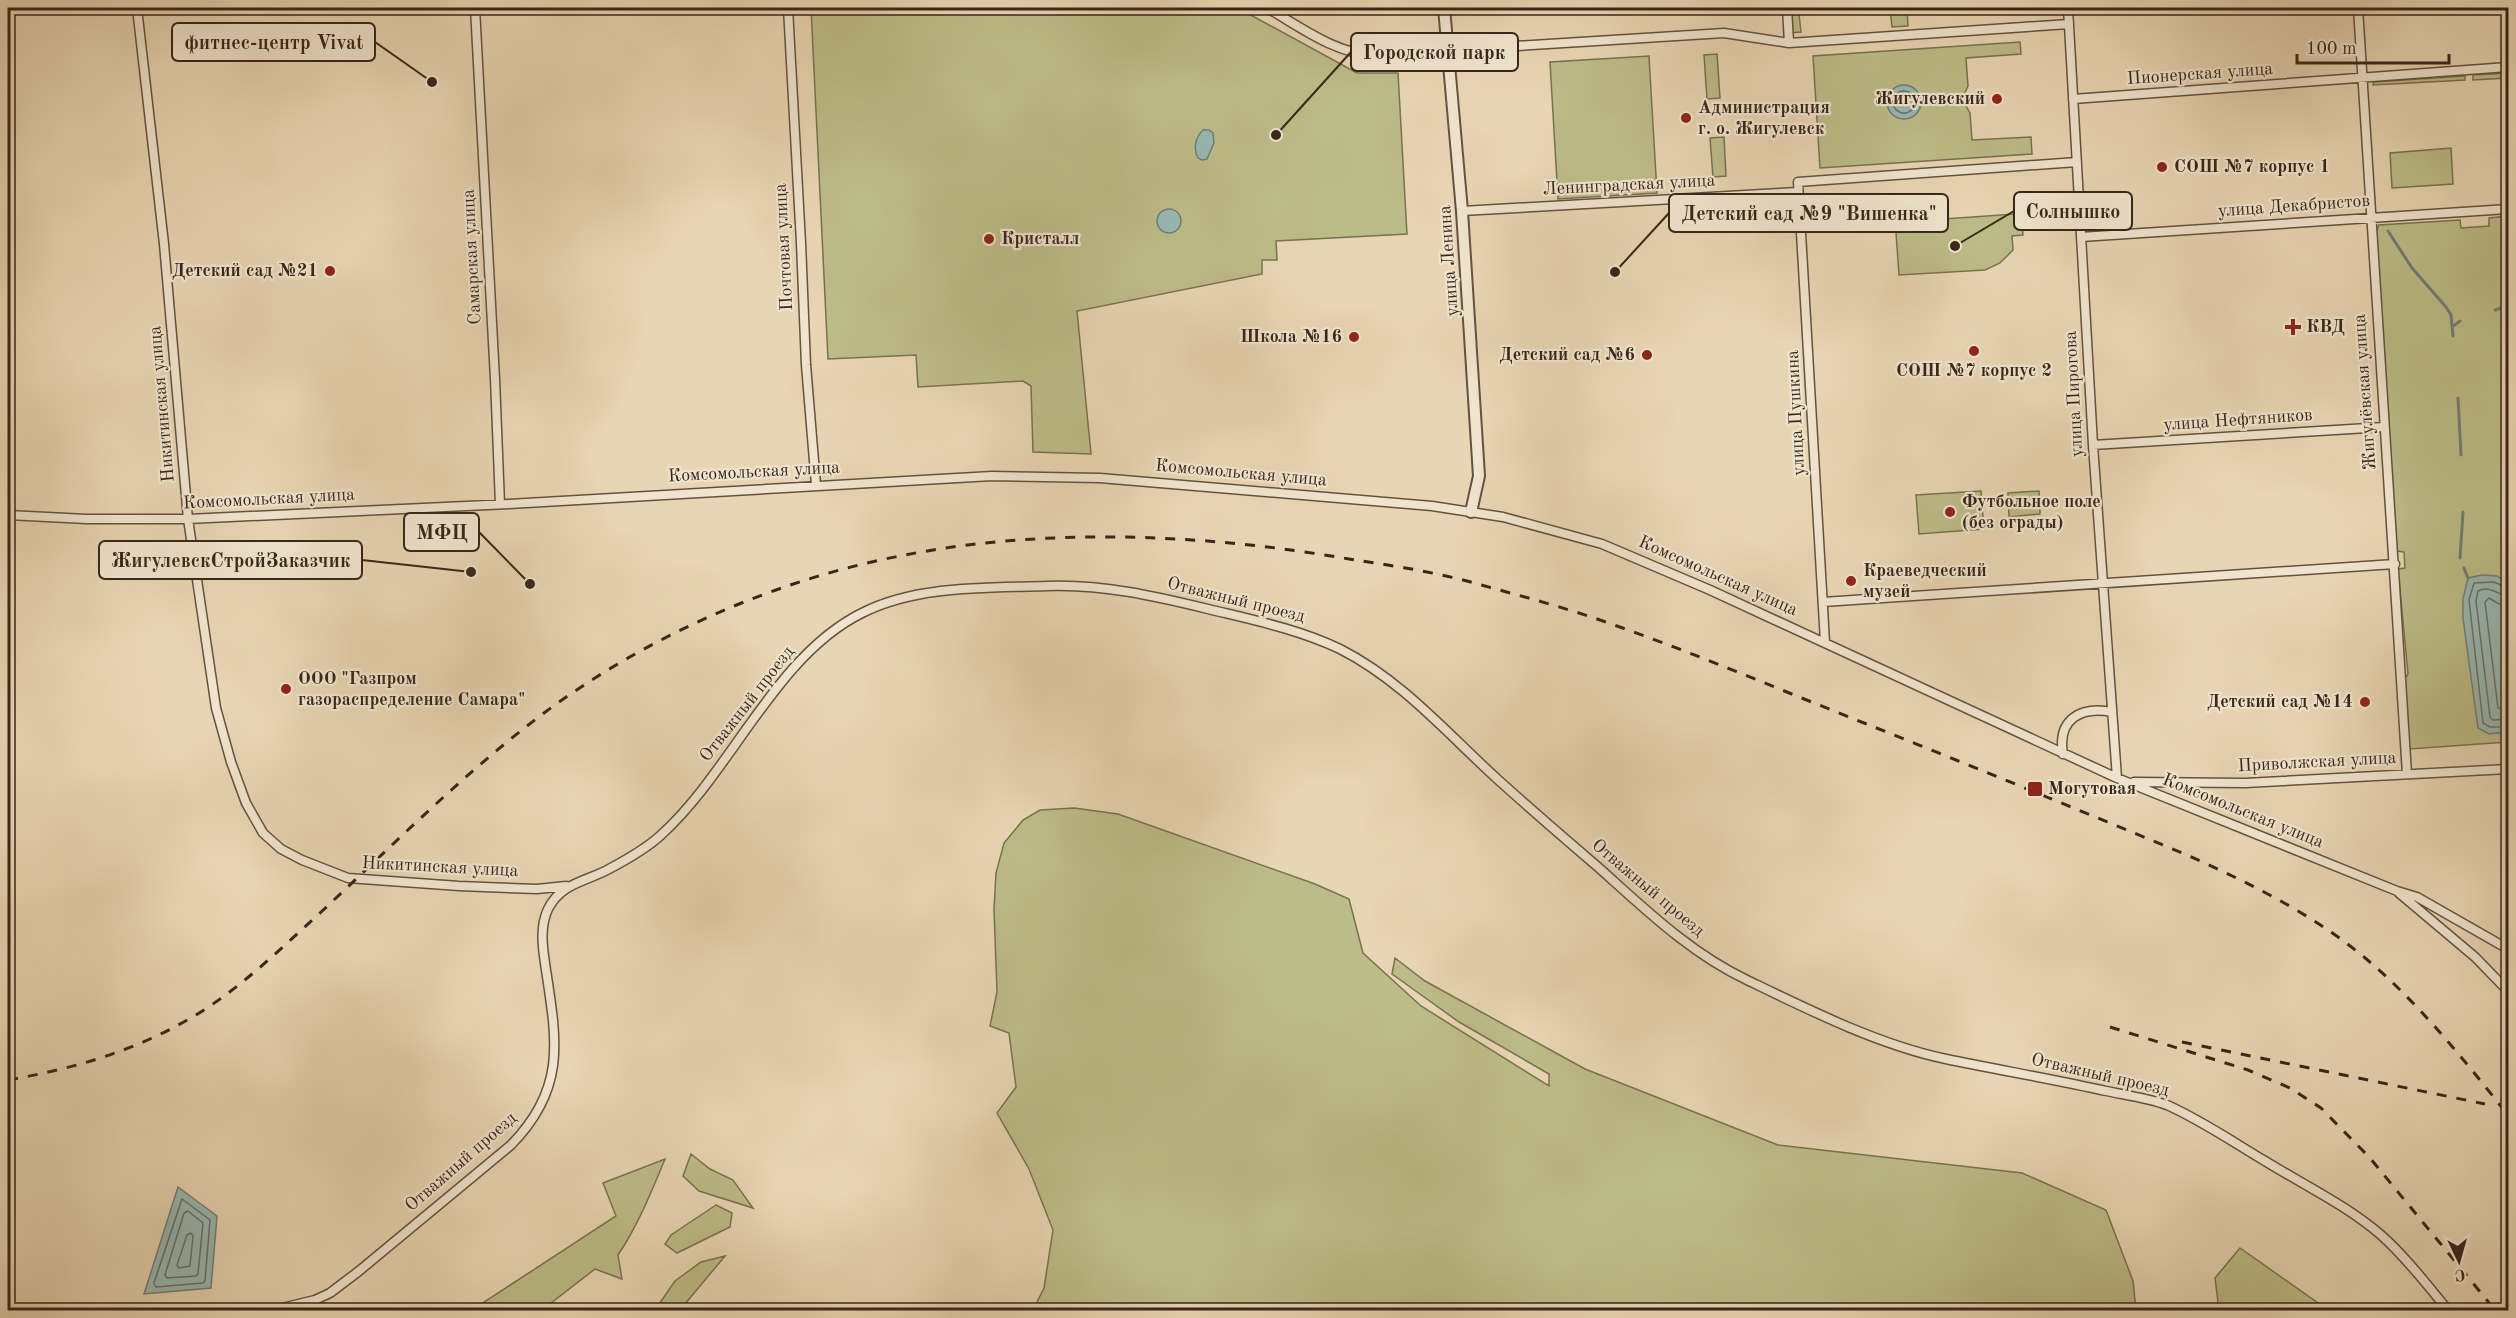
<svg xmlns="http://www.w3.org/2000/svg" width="2516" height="1318" viewBox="0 0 2516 1318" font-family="'Old Standard TT',serif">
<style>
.green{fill:#bcbc88;stroke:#7a7150;stroke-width:1.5}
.water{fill:#98b8b3;stroke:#727e75;stroke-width:1.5}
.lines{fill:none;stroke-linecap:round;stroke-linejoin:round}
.shore{stroke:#686f66;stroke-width:1.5}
.stream{stroke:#727e75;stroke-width:3}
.minor-casing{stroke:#645240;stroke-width:11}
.tertiary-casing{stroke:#645240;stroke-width:14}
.minor{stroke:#f0e4ce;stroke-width:8}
.tertiary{stroke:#f0e4ce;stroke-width:10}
.rail{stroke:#382619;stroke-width:3;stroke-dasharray:10 10;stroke-linecap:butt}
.poi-dot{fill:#8f2418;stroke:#f0e4ce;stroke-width:2}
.labels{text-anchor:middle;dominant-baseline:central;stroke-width:4.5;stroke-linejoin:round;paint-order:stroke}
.street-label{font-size:18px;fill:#382619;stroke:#f0e4ce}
.poi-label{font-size:18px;font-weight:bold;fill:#382619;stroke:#f0e4ce;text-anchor:start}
.leader{fill:none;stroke:#382619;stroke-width:2}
.callout-dot{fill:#382619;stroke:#f0e4ce;stroke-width:2}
.callout{fill:#f0e4ce;stroke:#382619;stroke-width:2}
.callout-label{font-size:20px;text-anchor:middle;font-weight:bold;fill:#382619}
</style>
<rect width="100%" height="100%" fill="#e8d5b3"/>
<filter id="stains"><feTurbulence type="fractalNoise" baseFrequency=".00333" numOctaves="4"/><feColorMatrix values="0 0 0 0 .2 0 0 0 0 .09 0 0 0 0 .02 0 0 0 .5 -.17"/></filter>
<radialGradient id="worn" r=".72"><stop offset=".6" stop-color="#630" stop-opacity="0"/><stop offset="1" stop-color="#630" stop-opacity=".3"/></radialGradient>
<!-- green -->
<path class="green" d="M811,8h427l119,65h41l9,161 -131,7 1,19h-15v14l-185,37 14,143 -58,-2 -2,-66 -8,-5 -105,6 -2,-32 -88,4z
M1890,8h17l1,18 -16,1z
M1799,14l2,18 -11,1 -1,-18z
M2020,42l1,12 -55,4 2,28 -6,13 8,14 2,27 59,-3 1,17 -212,14 -7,-112z
M1717,54l3,44 -13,1 -3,-44z
M1649,56l8,137 -99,6 -8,-137z
M2508,73v5l-35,2v-5z
M2465,76v4l-92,5 1,-3z
M1724,137l2,39 -13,1 -3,-39z
M2451,148l2,36 -61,4 -2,-35z
M2015,214l7,7 1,14 -11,1 1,14 -13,13 -15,7 -86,5 -4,-56 34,1z
M2508,216v526l-99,7 -5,-69 4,-6 -10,-105 7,-1 -1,-16 -7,-1 -21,-319 3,-7 81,-5 1,8 28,-2v-8z
M1981,491l3,38 -65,5 -3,-39z
M2039,491l1,23 -31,3 -1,-24z
M1074,808l44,6 197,70 34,15 14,54 58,53 128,80v-12l-90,-52 -67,-48 3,-16 30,23 160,88 193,76 244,28 84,37 27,71 3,29h-1103l11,-22 9,-58 -24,-61 -32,-56 19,-26 -7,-54 -19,-7 7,-34 -3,-83 2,-36 8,-30 19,-23 17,-10z
M691,1154l19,15 23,11 20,28 -54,-17 -16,-15z
M665,1159c-14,34 -27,66 -47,96l4,24 -27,-10 -53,41h-70l144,-94 -13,-33z
M716,1205l16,8 -2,14 -53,26 -12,-9 6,-9z
M2240,1248l88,62h-109l-4,-32z
M725,1256l-45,54h-25l20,-29 26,-19z"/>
<!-- water -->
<path class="water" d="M1887 102a17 17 0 1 1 34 0a17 17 0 1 1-34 0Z
M1203,130h6l4,3 1,10 -7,16 -5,1 -4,-2c-5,-9 -3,-20 5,-28z
M1157 221a12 12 0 1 1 24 0a12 12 0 1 1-24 0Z
M2482,575l15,1 11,8v148l-19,2 -11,-6 -2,-14 -13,-96v-19l5,-21z
M178,1187l39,29 -6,72 -67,6z"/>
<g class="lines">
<!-- shore -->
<path class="shore" d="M1893 102a11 11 0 1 1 22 0a11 11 0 1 1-22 0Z
M2508,588l-14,-6 -20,1 -5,17 14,123 7,4h18
M2508,596c-11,-1 -18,-11 -30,-5l-2,10 14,116 3,3 15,-1
M2508,605l-9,-1 -10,-6 -4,4 13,106 10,2
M182,1199l28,21 -5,61 -2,2 -47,4 -2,-4z
M188,1211l15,12 -5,51 -2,2 -29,2 -2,-3 19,-62z
M191,1233l2,3 -3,30 -11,2 -2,-3 10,-30z"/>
<!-- stream -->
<path class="stream" d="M2388,231l24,37 34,39 5,8 2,21
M2495,310l13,-4
M2452,327l8,-6
M2458,398l3,57
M2460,558l3,-46
M2464,568l4,10"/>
<defs>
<path id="minor" d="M137,8l27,236 24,275 28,189 15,54 15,41 17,30 18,16 21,11 46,18 111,8 78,3 29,-3
M475,8l20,371 5,125
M788,8l13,235 5,122 10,120
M1267,8c32,18 67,45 105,47l352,-22 65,10 280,-19
M1787,8l2,35
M2068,8l25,437 24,333
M2358,8l49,766
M2073,99l435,-32
M1462,211l336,-19
M2081,237l427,-28
M2093,445l291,-18
M8,515l78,4h102l321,-15 483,-28 108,2 332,28 71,11 99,27 108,46 407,188 280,113 20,6 91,52
M1823,602l572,-38
M1825,642l-27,-460 279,-20
M2063,754c-6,-35 18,-48 49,-42
M2134,782l111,1 263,-14
M2399,893l76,64 33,34
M274,1310l41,-10 15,-7 29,-22 152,-126c55,-56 46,-103 35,-175 -3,-20 -7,-42 2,-61 13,-26 37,-27 61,-40 17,-9 38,-21 52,-34 71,-64 114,-179 201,-222 55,-28 125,-25 185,-27 55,-2 108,10 161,23 45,11 90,20 132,40 61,31 105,82 154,127 34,31 69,61 104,91 47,42 92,86 149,113 62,30 132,65 199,79 53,11 106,20 160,32 19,4 42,7 61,14 34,15 66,37 98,56 39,24 81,44 116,74 25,22 46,50 67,75"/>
<path id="tertiary" d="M1444,8l18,203 17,265 -8,36"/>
</defs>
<!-- minor casing -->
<use href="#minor" class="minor-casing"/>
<!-- tertiary casing -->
<use href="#tertiary" class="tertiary-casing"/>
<!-- minor -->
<use href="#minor" class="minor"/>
<!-- tertiary -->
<use href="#tertiary" class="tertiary"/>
<!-- rail -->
<path class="rail" d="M2110,1027l138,43 42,18 31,20 49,50 125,152
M2182,1042l303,62
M8,1080c64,-11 124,-28 181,-61 49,-28 89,-68 131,-106 73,-68 144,-140 224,-200 105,-78 233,-134 361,-158 143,-28 301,-21 444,4 39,6 80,12 118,22 50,14 101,27 150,45 68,24 135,52 202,79 123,49 246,99 368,150 62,28 124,58 177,102 55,46 100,103 144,158"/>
</g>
<!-- markers -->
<g class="poi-dot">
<circle cx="1997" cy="99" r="6"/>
<circle cx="1686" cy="118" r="6"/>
<circle cx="2162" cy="167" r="6"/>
<circle cx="989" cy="239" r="6"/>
<circle cx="330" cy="271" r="6"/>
<path d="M2290 318h6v6h6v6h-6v6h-6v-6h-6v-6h6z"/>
<circle cx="1354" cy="337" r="6"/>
<circle cx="1974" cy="351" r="6"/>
<circle cx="1647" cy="355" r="6"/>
<circle cx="1950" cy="512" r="6"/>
<circle cx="1851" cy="581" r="6"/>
<circle cx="286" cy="689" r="6"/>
<circle cx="2365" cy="702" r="6"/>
<rect x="2027" y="781" width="16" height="16" rx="3"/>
</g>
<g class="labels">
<!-- street labels -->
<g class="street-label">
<text transform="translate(2200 74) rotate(-4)">Пионерская улица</text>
<text transform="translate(1629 185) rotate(-3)">Ленинградская улица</text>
<text transform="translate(2294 206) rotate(-4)">улица Декабристов</text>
<text transform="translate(784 247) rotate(-93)">Почтовая улица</text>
<text transform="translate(472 257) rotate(-93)">Самарская улица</text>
<text transform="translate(1449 261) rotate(-94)">улица Ленина</text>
<text transform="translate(2365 392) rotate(-94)">Жигулёвская улица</text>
<text transform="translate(2074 394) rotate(-93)">улица Пирогова</text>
<text transform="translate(162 404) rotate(-95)">Никитинская улица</text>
<text transform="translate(1796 413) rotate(-93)">улица Пушкина</text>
<text transform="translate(2238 420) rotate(-4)">улица Нефтяников</text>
<text transform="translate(754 472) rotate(-3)">Комсомольская улица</text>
<text transform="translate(1241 473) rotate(5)">Комсомольская улица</text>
<text transform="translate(269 499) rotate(-3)">Комсомольская улица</text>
<text transform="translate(1718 576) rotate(24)">Комсомольская улица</text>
<text transform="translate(1236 600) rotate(14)">Отважный проезд</text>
<text transform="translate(747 704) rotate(-52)">Отважный проезд</text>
<text transform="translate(2317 762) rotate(-3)">Приволжская улица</text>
<text transform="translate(2243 811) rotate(22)">Комсомольская улица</text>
<text transform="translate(440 867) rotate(3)">Никитинская улица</text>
<text transform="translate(1648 888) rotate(40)">Отважный проезд</text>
<text transform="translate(2100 1075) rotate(13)">Отважный проезд</text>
<text transform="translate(461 1162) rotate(-41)">Отважный проезд</text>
</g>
<!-- poi labels -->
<g class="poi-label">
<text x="1985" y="99" text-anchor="end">Жигулевский</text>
<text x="1698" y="108">Администрация<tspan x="1698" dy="21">г. о. Жигулевск</tspan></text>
<text x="2174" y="167">СОШ №7 корпус 1</text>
<text x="1001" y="239">Кристалл</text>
<text x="318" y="271" text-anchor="end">Детский сад №21</text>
<text x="2306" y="327">КВД</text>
<text x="1342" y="337" text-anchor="end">Школа №16</text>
<text x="1635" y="355" text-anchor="end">Детский сад №6</text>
<text x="1974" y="371" text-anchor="middle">СОШ №7 корпус 2</text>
<text x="1962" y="502">Футбольное поле<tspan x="1962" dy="21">(без ограды)</tspan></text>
<text x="1863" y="571">Краеведческий<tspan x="1863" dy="21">музей</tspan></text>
<text x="298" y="679">ООО "Газпром<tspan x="298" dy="21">газораспределение Самара"</tspan></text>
<text x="2353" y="702" text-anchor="end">Детский сад №14</text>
<text x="2048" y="789">Могутовая</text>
</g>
</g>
<!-- callouts -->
<path class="leader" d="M432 82L375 42M1276 135L1351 52M1955 246L2014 211M1615 272L1669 213M530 584L479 532M471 572L362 560"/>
<g class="callout-dot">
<circle cx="432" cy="82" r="6"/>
<circle cx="1276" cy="135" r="6"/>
<circle cx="1955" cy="246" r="6"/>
<circle cx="1615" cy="272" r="6"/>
<circle cx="530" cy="584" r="6"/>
<circle cx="471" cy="572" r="6"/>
</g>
<g class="callout">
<rect x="172" y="23" width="203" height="38" rx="6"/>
<rect x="1351" y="33" width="167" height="38" rx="6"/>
<rect x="2014" y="192" width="118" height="38" rx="6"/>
<rect x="1669" y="194" width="279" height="38" rx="6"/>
<rect x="404" y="513" width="75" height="38" rx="6"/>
<rect x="99" y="541" width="263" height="38" rx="6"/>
</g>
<g class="callout-label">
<text x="274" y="49">фитнес-центр Vivat</text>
<text x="1434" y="59">Городской парк</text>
<text x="2073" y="218">Солнышко</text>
<text x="1809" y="220">Детский сад №9 "Вишенка"</text>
<text x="442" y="539">МФЦ</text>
<text x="231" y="567">ЖигулевскСтройЗаказчик</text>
</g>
<!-- margin -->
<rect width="2516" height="1318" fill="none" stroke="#e8d5b3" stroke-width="30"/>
<rect x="9" y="9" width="2498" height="1300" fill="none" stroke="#382619" stroke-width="3"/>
<rect x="15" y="15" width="2486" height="1288" fill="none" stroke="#382619" stroke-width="1.5"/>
<!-- north arrow -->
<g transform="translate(2459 1261) rotate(175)" stroke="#f0e4ce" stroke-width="4.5" paint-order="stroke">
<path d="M0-4.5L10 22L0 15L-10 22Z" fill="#382619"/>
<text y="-9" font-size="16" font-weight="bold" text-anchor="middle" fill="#382619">С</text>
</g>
<!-- scale -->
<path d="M2297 54v9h152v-9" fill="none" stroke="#382619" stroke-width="3"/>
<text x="2306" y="54" font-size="18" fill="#382619" stroke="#f0e4ce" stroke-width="4.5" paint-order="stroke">100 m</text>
<rect width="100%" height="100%" filter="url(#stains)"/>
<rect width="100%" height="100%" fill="url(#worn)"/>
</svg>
